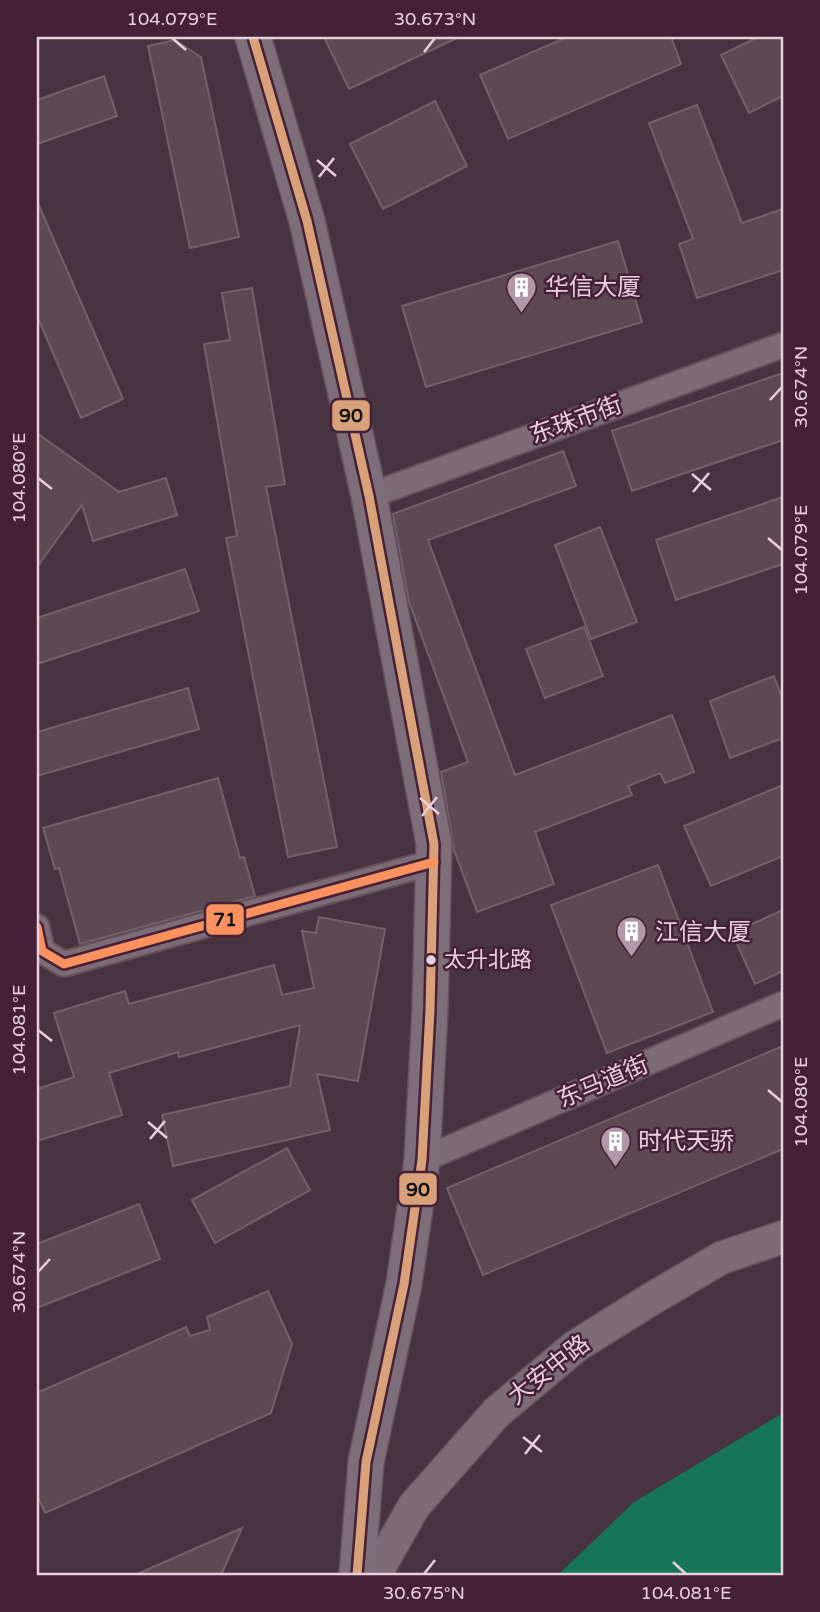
<svg xmlns="http://www.w3.org/2000/svg" width="820" height="1612" viewBox="0 0 820 1612" font-family="'Varela Round','Noto Sans SC',sans-serif">
<style>
.water{fill:#167556}
.building{fill:#5c4951;stroke:#746169;stroke-width:2}
.lines{fill:none;stroke-linecap:round;stroke-linejoin:round}
.minor-casing{stroke:#62505a;stroke-width:28}
.tertiary-casing{stroke:#62505a;stroke-width:35}
.secondary-casing{stroke:#62505a;stroke-width:38}
.minor{stroke:#7d6c76;stroke-width:24}
.tertiary{stroke:#7d6c76;stroke-width:32}
.secondary{stroke:#7e6e7a;stroke-width:35}
.bus-1-casing{stroke:#452137;stroke-width:14}
.bus-2-casing{stroke:#452137;stroke-width:14}
.bus-1{stroke:#d9a179;stroke-width:9}
.bus-2{stroke:#fa915f;stroke-width:9}
.ticks{fill:none;stroke:#e8d0dd;stroke-width:2.5}
.bus-dot{fill:#e8d0dd;stroke:#452137;stroke-width:2.5}
.labels{text-anchor:middle;dominant-baseline:central;stroke-width:5;stroke-linejoin:round;paint-order:stroke}
.bus-label{font-size:22px;fill:#e8d0dd;stroke:#452137;text-anchor:start}
.poi-label{font-size:24px;fill:#e8d0dd;stroke:#452137;text-anchor:start}
.street-label{font-size:24px;fill:#e8d0dd;stroke:#452137}
.line-badge{stroke:#452137;stroke-width:2.5}
.pale-badge-label{font-size:19px;text-anchor:middle;font-weight:bold;fill:#111}
.neatline{fill:none;stroke:#e8d0dd;stroke-width:2.5}
.ticks-label{font-size:18px;text-anchor:middle;fill:#e8d0dd}
</style>
<rect width="100%" height="100%" fill="#483340"/>
<!-- water -->
<path class="water" d="M783,1413v162h-225l76,-73z"/>
<!-- building -->
<path class="building" d="M324,37h135l-110,52z
M567,37h104l10,27 -173,75 -28,-64z
M758,37h25v59l-34,17 -28,-58z
M175,40l26,17 38,180 -49,11 -42,-202z
M104,76l13,40 -80,28v-44z
M435,101l32,65 -84,43 -33,-65z
M697,105l45,118 41,-14v61l-86,28 -18,-54 14,-5 -44,-116z
M37,201l86,198 -42,19 -44,-102z
M618,241l24,81 -216,65 -24,-81z
M252,288l33,196 -19,3 71,360 -49,10 -62,-319 11,-2 -33,-192 26,-4 -8,-47z
M783,373v67l-151,51 -20,-60z
M37,433l82,59 47,-14 11,37 -84,26 -11,-36 -45,62z
M563,451l13,35 -148,54 87,235 157,-60 22,57 -29,11 -5,-10 -32,13 4,9 -97,37 19,52 -77,28 -23,-62 -13,-78 27,-10 -59,-160 -16,-88z
M783,497v67l-107,36 -20,-60z
M600,527l37,95 -46,17 -36,-94z
M185,569l14,42 -162,53v-46z
M584,627l19,49 -58,22 -19,-49z
M774,676l9,25v37l-53,20 -20,-57z
M188,688l11,41 -162,47v-44z
M218,778l22,80 4,-1 11,39 -175,48 -21,-76 -4,1 -12,-41z
M783,785v71l-72,30 -27,-60z
M658,865l55,147 -106,41 -56,-148z
M783,910v61l-28,13 -23,-51z
M319,917l66,12 -27,152 -41,-7 13,56 -157,36 -11,-51 128,-29 10,-61 -121,32 -1,-5 -69,21 13,42 -85,26v-52l37,-12 -20,-64 71,-22 4,13 145,-39 8,30 32,-7 -12,-57 14,2z
M783,1046v103l-300,126 -36,-87z
M287,1148l23,42 -95,53 -23,-43z
M139,1204l21,55 -123,49v-64z
M268,1291l24,53 -21,69 -226,100 -8,-18v-102l149,-66 4,9 20,-6 -3,-13z
M242,1528l-21,47h-86z"/>
<g class="lines">
<defs>
<path id="minor" d="M369,496l414,-151
M37,927l5,24 22,13 370,-102
M422,1160l361,-156"/>
<path id="tertiary" d="M375,1575l39,-69 83,-94 79,-66 72,-45 73,-43 62,-21"/>
<path id="secondary" d="M253,37l54,184 62,275 65,348 -4,166 -8,150 -18,124 -38,178 -9,113"/>
</defs>
<!-- minor casing -->
<use href="#minor" class="minor-casing"/>
<!-- tertiary casing -->
<use href="#tertiary" class="tertiary-casing"/>
<!-- secondary casing -->
<use href="#secondary" class="secondary-casing"/>
<!-- minor -->
<use href="#minor" class="minor"/>
<!-- tertiary -->
<use href="#tertiary" class="tertiary"/>
<!-- secondary -->
<use href="#secondary" class="secondary"/>
<defs>
<path id="bus-1" d="M253,37l54,184 62,275 65,348 -4,166 -8,150 -18,124 -38,178 -9,113"/>
<path id="bus-2" d="M37,927l5,24 22,13 370,-102"/>
</defs>
<!-- bus-1 casing -->
<use href="#bus-1" class="bus-1-casing"/>
<!-- bus-2 casing -->
<use href="#bus-2" class="bus-2-casing"/>
<!-- bus-1 -->
<use href="#bus-1" class="bus-1"/>
<!-- bus-2 -->
<use href="#bus-2" class="bus-2"/>
</g>
<!-- ticks -->
<path class="ticks" d="M172,38l14,12M424,52l11,-14M317,160l19,16M319,177l15,-19M770,400l12,-13M692,474l19,16M38,478l14,11M693,492l16,-19M768,538l14,12M420,798l19,16M422,816l15,-19M38,1030l14,11M768,1090l14,12M148,1122l19,16M150,1139l15,-18M38,1272l12,-13M523,1437l19,15M525,1454l15,-19M673,1562l13,12M424,1574l11,-14"/>
<!-- icons -->
<defs>
<symbol id="building-pin" viewBox="-11 -11 22 30"><path d="M0 17L-7.5 6A9.5 9.5 0 1 1 7.5 6Z" fill="#b099a6" stroke="#452137"/><path d="M-4-6H4V6H1V3H-1V6H-4ZM-2.5-4.3h1.7v1.8h-1.7ZM.8-4.3h1.7v1.8H.8ZM-2.5-1h1.7V.8h-1.7ZM.8-1h1.7V.8H.8Z" fill="#fff"/></symbol>
</defs>
<g fill-rule="evenodd">
<use href="#building-pin" x="504" y="270" width="35" height="47"/>
<use href="#building-pin" x="614" y="914" width="35" height="47"/>
<use href="#building-pin" x="598" y="1124" width="35" height="47"/>
</g>
<!-- markers -->
<circle class="bus-dot" cx="431" cy="960" r="6"/>
<g class="labels">
<!-- bus labels -->
<g class="bus-label">
<text x="444" y="960">太升北路</text>
</g>
<!-- poi labels -->
<g class="poi-label">
<text x="545" y="287">华信大厦</text>
<text x="655" y="932">江信大厦</text>
<text x="638" y="1141">时代天骄</text>
</g>
<!-- street labels -->
<g class="street-label">
<text transform="translate(576 420) rotate(-20)">东珠市街</text>
<text transform="translate(603 1082) rotate(-23)">东马道街</text>
<text transform="translate(549 1370) rotate(-38)">大安中路</text>
</g>
</g>
<g class="line-badge">
<rect x="331" y="399" width="40" height="33" rx="7" fill="#d9a179"/>
<rect x="205" y="903" width="40" height="33" rx="7" fill="#fa915f"/>
<rect x="398" y="1172" width="40" height="34" rx="7" fill="#d9a179"/>
</g>
<g class="pale-badge-label">
<text x="351" y="422">90</text>
<text x="225" y="926">71</text>
<text x="418" y="1196">90</text>
</g>
<!-- border -->
<rect width="820" height="1612" fill="none" stroke="#452137" stroke-width="77"/>
<rect x="38" y="38" width="744" height="1536" class="neatline"/>
<g class="ticks-label">
<text x="172" y="25">104.079°E</text>
<text x="435" y="25">30.673°N</text>
<text transform="translate(801 387) rotate(-90)" y="6">30.674°N</text>
<text transform="translate(19 478) rotate(-90)" y="6">104.080°E</text>
<text transform="translate(801 550) rotate(-90)" y="6">104.079°E</text>
<text transform="translate(19 1030) rotate(-90)" y="6">104.081°E</text>
<text transform="translate(801 1102) rotate(-90)" y="6">104.080°E</text>
<text transform="translate(19 1272) rotate(-90)" y="6">30.674°N</text>
<text x="424" y="1599">30.675°N</text>
<text x="686" y="1599">104.081°E</text>
</g>
</svg>
